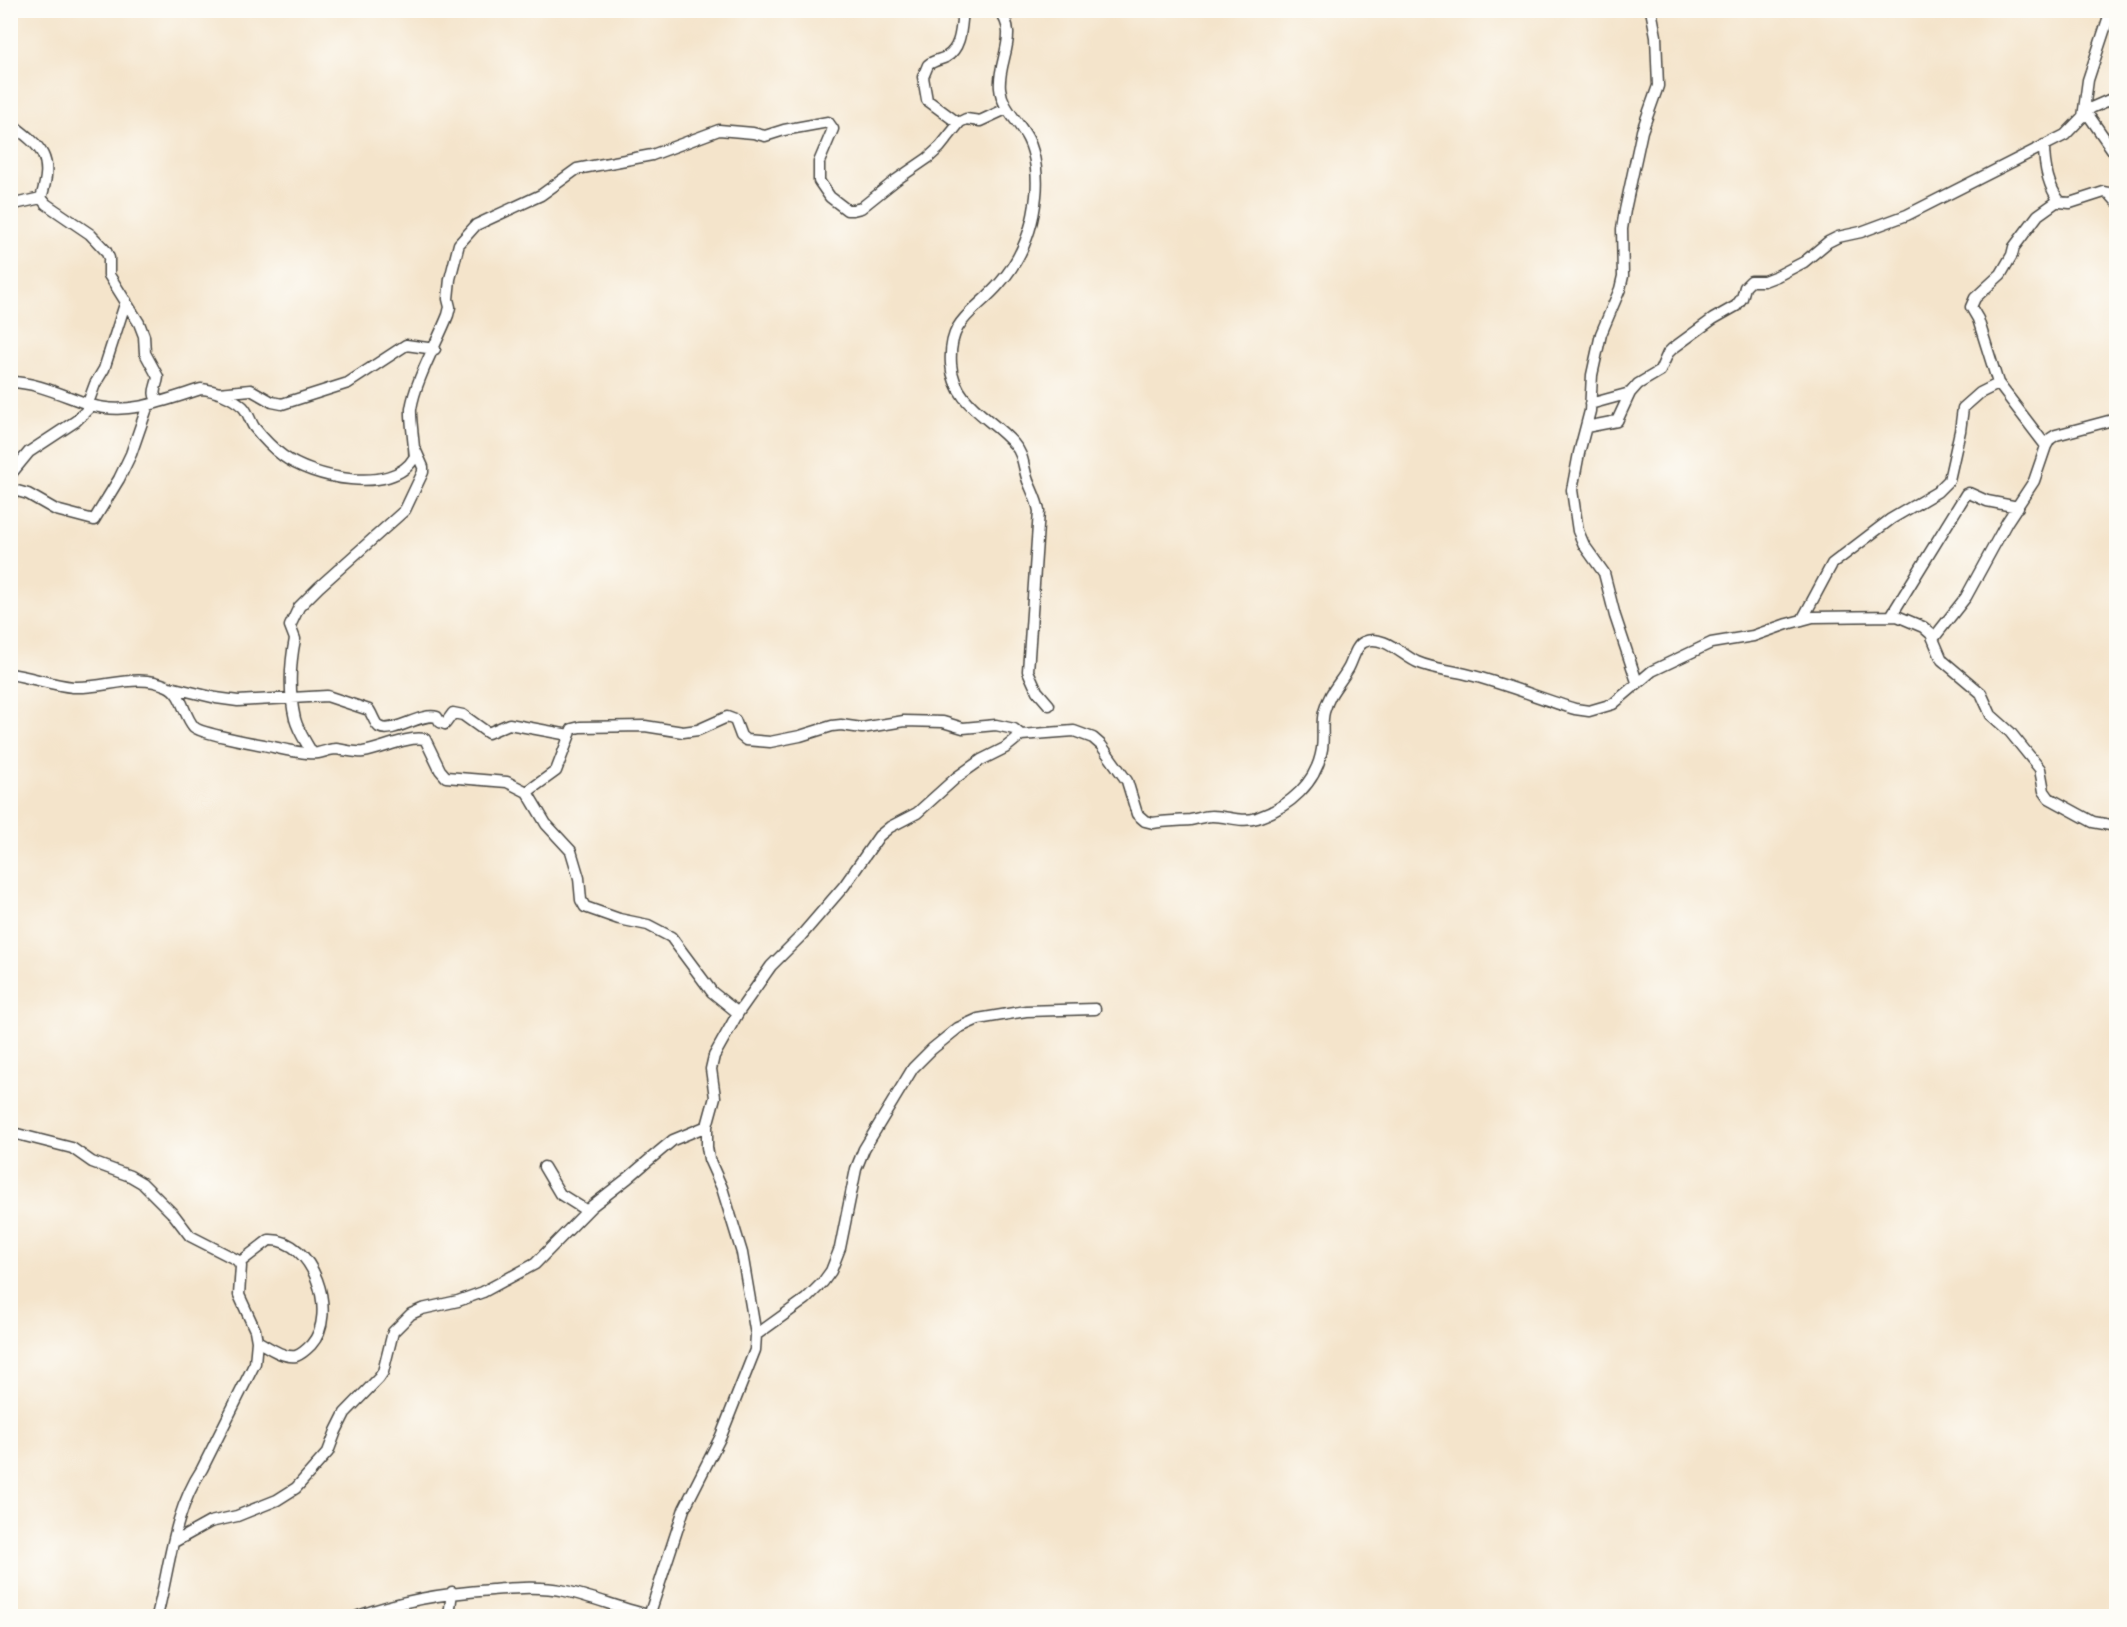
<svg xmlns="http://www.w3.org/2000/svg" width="2127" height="1627" viewBox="0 0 2127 1627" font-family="'Patrick Hand',sans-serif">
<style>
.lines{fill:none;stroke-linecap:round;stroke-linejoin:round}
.street-casing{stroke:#494743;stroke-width:13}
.street{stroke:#fff;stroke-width:10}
</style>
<rect width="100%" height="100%" fill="#fdfcf7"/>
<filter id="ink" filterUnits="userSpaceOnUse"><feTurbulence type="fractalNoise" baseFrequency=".0167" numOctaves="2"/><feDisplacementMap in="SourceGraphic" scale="12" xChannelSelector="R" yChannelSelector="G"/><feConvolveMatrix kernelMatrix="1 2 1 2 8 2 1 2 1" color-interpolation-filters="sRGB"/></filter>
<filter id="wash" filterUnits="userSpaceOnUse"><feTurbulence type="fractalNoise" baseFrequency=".008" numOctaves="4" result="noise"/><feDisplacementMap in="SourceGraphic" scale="24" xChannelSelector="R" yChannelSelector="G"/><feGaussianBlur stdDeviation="1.35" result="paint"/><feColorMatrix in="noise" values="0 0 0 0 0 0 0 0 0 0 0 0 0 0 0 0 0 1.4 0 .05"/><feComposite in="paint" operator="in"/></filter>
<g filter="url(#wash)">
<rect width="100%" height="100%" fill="#f4e4cb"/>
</g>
<g filter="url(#ink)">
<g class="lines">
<defs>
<path id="street" d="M998,10c23,22 -1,52 2,78 2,21 19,33 28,51 8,16 10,39 8,57 -3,32 -15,63 -36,87 -25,30 -52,35 -49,81 3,41 40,53 63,80 10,11 9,23 14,37 4,10 9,19 11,30l-11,160 9,20 12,14
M2087,113l29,42
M2083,117l5,-37 23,-70
M10,123c33,25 44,34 31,75l5,6 44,30 16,17 3,7v17l30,48 5,13 1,17 13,24c-1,10 -8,16 1,25
M958,123l-31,-23 -4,-23 5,-12c6,-5 12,-5 18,-8 16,-9 15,-31 17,-47
M2044,145c0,20 4,41 16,57l10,1 34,-11 5,1 7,8
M10,205l31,-7
M10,382c27,0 56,15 81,23 37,11 75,-5 110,-16 14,1 31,8 42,18 5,5 7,14 11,20 8,10 18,21 29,29 28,21 109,40 131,2 2,-3 -4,-38 -3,-49 4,-28 26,-66 37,-94l2,-8 -2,-8 2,-20 9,-35 17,-19 65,-30 36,-26 75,-14 67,-25 34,3 12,3 19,-6 44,-8 5,7 -14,33v19l11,16 17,13h6l8,-2 35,-28 32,-22 12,-11 20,-25 6,-3 14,2 26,-12
M218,393l33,-3 21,12 10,2 66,-21 58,-38 29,4
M88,403l7,-19 9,-15 22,-68
M1590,404l40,-11
M1586,427l31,-6 13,-28 8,-9 22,-13 8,-18 4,-4 41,-30 23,-13 6,-8 3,-11 6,-6h13l13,-5 27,-14 24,-20 10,-5 23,-5 46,-17 158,-80 26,-27 25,-11
M2046,446l-48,-63 -20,-64 -7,-12 4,-9 26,-24 11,-19 2,-8 24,-32 21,-15
M10,475l19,-23 47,-31 16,-16
M10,489l18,5 28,16 38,10 25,-41 12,-25 17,-49
M1891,616l75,-122 3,-1 18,8 31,6
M1802,620l30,-56 59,-45 46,-27 12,-12 11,-49 3,-23 17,-15 18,-9
M1933,639l33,-42 41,-75 27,-41 12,-35 4,-7 6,-4 60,-16
M10,674c21,3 42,11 63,13 32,2 63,-15 94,-1 16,7 16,29 27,41 6,6 58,16 70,18 15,3 40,10 54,8 6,-1 12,-4 18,-4 9,1 17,4 27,3 20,-3 42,-16 62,-13l15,31 6,7 61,5 20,10 19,32 25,27 8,27 2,22 4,7 34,12 29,6 23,12 41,55 26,21
M1637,682l-22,-66 -11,-43 -20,-28 -6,-14 -6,-41 7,-37 11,-42 2,-36 9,-41 19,-45 3,-13 -1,-47 3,-19 17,-79 16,-45 -2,-50 -5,-26
M170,687l46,11 22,3 89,-5 42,14c3,4 6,14 10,17 14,8 41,-15 58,-10l3,5 5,2 8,-11 10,2 25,18 21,-9 60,11
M312,753c-6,-11 -14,-22 -17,-34 -6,-26 -5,-55 0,-80l-5,-13 9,-19 20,-20 86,-77 18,-38v-5l-8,-18
M527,792l29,-21 16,-42 8,-2 65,-1 38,6 15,-2 29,-13 8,3 6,16 5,4 24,2 30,-6 32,-10 9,-1 21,3 42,-7 39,1 20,6 33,-3 18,4 7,6
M10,1135l7,-1 55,14 20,14 38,14 12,7 32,32 16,21 47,24 4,6 -2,29 16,35 2,11 -2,22 -53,106c-29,44 -32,97 -45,147
M544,1167l16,27 27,17
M239,1263l30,-23c44,-2 70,74 42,105 -4,4 -9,9 -15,11 -13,2 -28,-9 -39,-15
M756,1335l50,-36 17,-17 8,-11 9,-23 16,-79 8,-20 49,-81 19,-19 26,-21 20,-9 48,-8 69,-2
M174,1542l36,-20 27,-6 40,-16 19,-12 32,-36 8,-21 9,-18 34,-35 4,-6 10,-40 18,-18 11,-5 36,-8 25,-9 52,-28 57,-58 36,-28 21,-18 24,-20 34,-14
M358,1616c44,-16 87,-23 134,-26 25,-2 48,-4 73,1 30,6 58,19 88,25
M449,1616l3,-24
M649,1616l35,-107 37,-73 34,-86 1,-15 -14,-82 -20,-65 -13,-29 -2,-12v-21l8,-29 -4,-28 3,-13 24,-43 33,-47 29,-29 44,-51 35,-50 11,-9 27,-14 40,-36 24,-17 24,-12 16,-13 53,-4 19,7 8,7 26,36 10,33 8,7 8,2c12,-2 25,-2 37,-3 7,-1 14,-4 22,-4 16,0 29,7 45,2 32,-11 60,-35 65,-69 2,-13 -1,-25 2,-37 6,-21 14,-26 24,-43 5,-8 7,-23 16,-27 18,-9 39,14 53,20 16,7 33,8 49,12 37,9 73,24 109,35l14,2 24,-7 39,-33 59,-28 42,-7 34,-12 26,-7 84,-1 26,11 8,7 11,26 39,33 10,22 19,17 30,37 4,22 5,7 44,24 23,4"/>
</defs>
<!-- street casing -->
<use href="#street" class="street-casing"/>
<!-- street -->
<use href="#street" class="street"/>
</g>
</g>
<!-- margin -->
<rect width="2127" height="1627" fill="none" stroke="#fdfcf7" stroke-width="36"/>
</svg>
